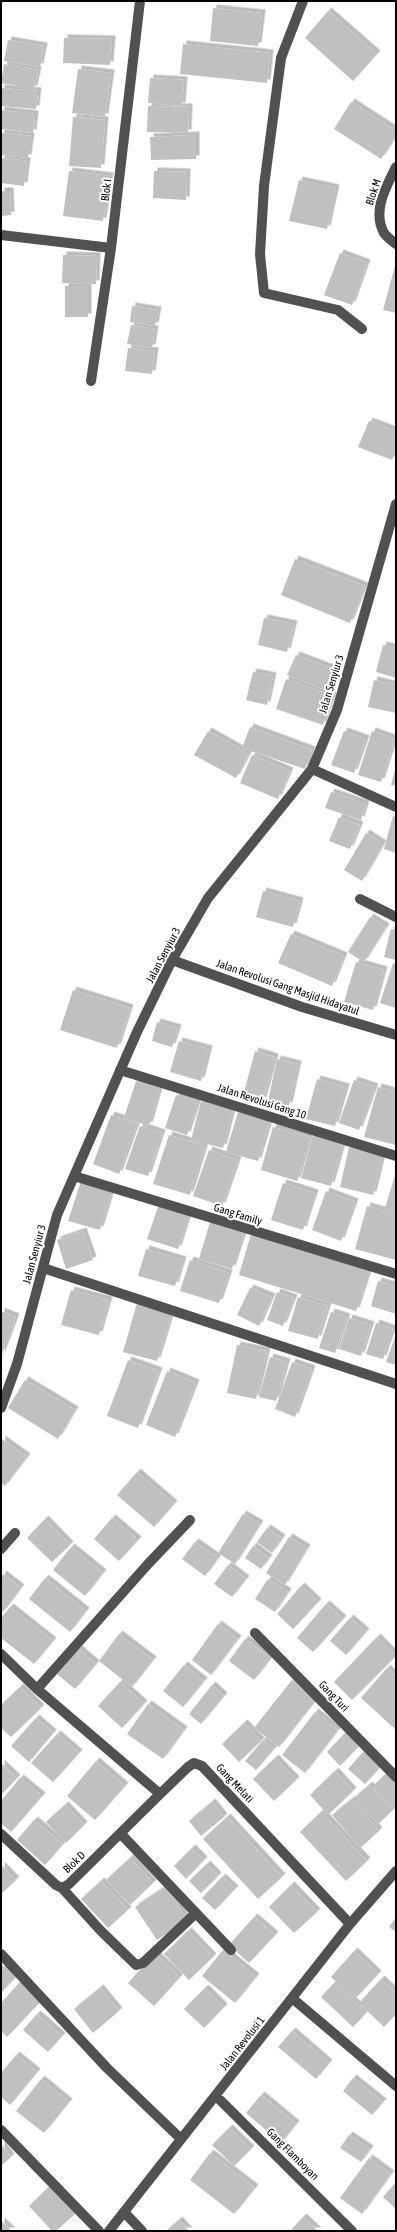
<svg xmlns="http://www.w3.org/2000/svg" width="397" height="2232" viewBox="0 0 397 2232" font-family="'Asap Condensed',sans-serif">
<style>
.building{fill:#c0c0c0;filter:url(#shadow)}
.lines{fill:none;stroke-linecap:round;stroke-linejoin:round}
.minor{stroke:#515151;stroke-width:10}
.labels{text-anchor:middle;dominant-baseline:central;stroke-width:4;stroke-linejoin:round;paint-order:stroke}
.street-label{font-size:11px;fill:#000;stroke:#fff}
</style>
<defs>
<filter id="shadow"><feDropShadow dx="3.5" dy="-3.5" stdDeviation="0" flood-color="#0004"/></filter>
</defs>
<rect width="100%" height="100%" fill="#fff"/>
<!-- building -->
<path class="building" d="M213,8l49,5 -4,33 -48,-5z
M328,11l49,43 -24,27 -48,-43z
M64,38l48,1 -2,26 -47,-2z
M8,40l36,6 -4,21 -36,-6z
M183,44l87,9 -3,30 -87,-9z
M4,64l34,6 -4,19 -33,-6z
M78,69l33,4 -6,44 -33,-4z
M150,78l34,2 -2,26 -34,-3z
M1,88l37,3 -2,18 -35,-3z
M351,102l45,29v5l-15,23 -47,-30z
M148,106l41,1 -1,26 -41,-1z
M1,110l34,4 -2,19 -32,-4z
M73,117l32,3 -4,48 -32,-2z
M1,133l30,3 -3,22 -27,-3z
M196,135v24l-45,1 -1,-23z
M1,158l26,3 -3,25 -23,-3z
M69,171l41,5 -7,45 -40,-5z
M154,171l33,1 -1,28 -33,-2z
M299,180l37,8 -9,41 -38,-8z
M1,191h9l1,24 -10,1z
M340,253l27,10 -15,42 -28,-10z
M63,255l34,1 -1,28 -34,-1z
M396,262v51l-13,-3z
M65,286h23v31h-23z
M132,306l26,4 -3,16 -25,-4z
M131,325l24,4 -3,19 -25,-4z
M128,348l27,3 -3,23 -27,-3z
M369,421l27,10v19l-4,10 -34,-13z
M295,559l70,27 -15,37 -69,-28z
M264,618l30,6 -7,28 -29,-7z
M383,645l13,3v30l-20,-6z
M296,655l40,15 -8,21 -41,-16z
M253,672l20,4 -6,29 -21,-5z
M286,679l47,17 -10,29 -47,-16z
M374,680l22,5v28l-28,-6z
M250,727l62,23 -7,19 -63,-21z
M208,731l41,23 -13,24 -42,-23z
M344,731l22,8 -12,34 -23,-8z
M372,731l23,8 -14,43 -23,-7z
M252,755l38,16 -12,28 -38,-16z
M396,766v20l-5,-1z
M331,792l35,12 -5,16 -36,-12z
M393,816l3,1v36l-12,-4z
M339,817l21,8 -10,24 -21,-8z
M366,833l17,11 -21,37 -18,-11z
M263,891l37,10 -7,26 -37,-10z
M370,917l16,10 -22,35 -16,-10z
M391,929l5,1v30l-12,-3z
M291,934l53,22 -12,30 -54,-23z
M356,962l28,8 -11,40 -29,-8z
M393,963l3,1v44l-16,-5z
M73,990l57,18 -13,40 -57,-18z
M157,1022l21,6 -6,19 -20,-6z
M179,1041l30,8 -8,32 -31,-9z
M255,1051l20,6 -12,44 -20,-5z
M277,1059l21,5 -9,42 -21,-5z
M317,1079l29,8 -11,39 -29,-7z
M354,1080l21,7 -16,43 -20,-7z
M136,1081l24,7 -11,38 -25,-8z
M378,1087l18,5v53l-32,-8z
M176,1095l22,7 -11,33 -22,-7z
M201,1101l32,8 -10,39 -32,-8z
M238,1112l32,9 -12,40 -32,-9z
M111,1115l26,9 -18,50 -26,-10z
M140,1126l22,7 -14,43 -23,-7z
M273,1127l37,10 -13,44 -36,-11z
M169,1135l36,11 -15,49 -37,-11z
M313,1135l30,8 -12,43 -30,-8z
M349,1147l34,7 -10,41 -33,-8z
M209,1150l29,10 -16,46 -29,-10z
M396,1172v39l-11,-3z
M81,1181l31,9 -12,40 -32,-9z
M283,1183l32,10 -12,37 -32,-10z
M326,1191l29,11 -14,39 -29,-11z
M159,1204l30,10 -11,35 -31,-10z
M367,1206l29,8v46l-41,-11z
M210,1222l34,11 -12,36 -33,-10z
M83,1231l10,29 -27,9 -9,-29z
M251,1234l118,37 -13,40 -117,-36z
M146,1249l37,11 -8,26 -37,-10z
M190,1260l39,13 -10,30 -39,-12z
M378,1281l18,5v28l-25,-8z
M250,1288l22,9 -13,29 -22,-11z
M71,1290l38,10 -10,35 -38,-10z
M277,1292l17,6 -11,28 -16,-6z
M298,1297l30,9 -10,33 -30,-8z
M137,1303l35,9 -15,49 -34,-9z
M1,1311l15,6 -15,40z
M331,1312l16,5 -12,36 -16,-5z
M349,1318l22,7 -10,31 -22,-7z
M376,1323l17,6 -10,30 -17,-5z
M396,1334v31l-10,-3z
M237,1345l30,6 -11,48 -29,-6z
M270,1357l17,5 -11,39 -17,-4z
M128,1360l31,11 -21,57 -31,-12z
M292,1362l20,7 -17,48 -20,-8z
M167,1371l29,12 -21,54 -29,-12z
M25,1380l50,30 -17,29 -50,-31z
M2,1439l25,18 -22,29 -4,-3z
M137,1472l37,32 -20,23 -37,-32z
M243,1514l17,10 -25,40 -17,-11z
M112,1518l26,22 -19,21 -25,-22z
M45,1519l25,26 -18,17 -25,-24z
M267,1528l15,10 -10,15 -15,-11z
M289,1537l18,11 -22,37 -19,-12z
M195,1542l23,16 -13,18 -23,-17z
M253,1546l16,12 -8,11 -16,-11z
M71,1547l32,26 -18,23 -32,-26z
M228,1565l18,14 -14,18 -18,-13z
M3,1574l18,14 -18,24 -2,-1v-33z
M45,1578l41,33 -16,21 -41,-33z
M268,1579l20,13 -13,20 -20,-13z
M301,1586l17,16 -25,27 -16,-15z
M326,1604l17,15 -30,33 -16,-14z
M10,1607l43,34 -19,23 -33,-26v-20z
M350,1618l16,14 -20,23 -16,-14z
M218,1624l20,15 -27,36 -19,-15z
M119,1634l34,26 -21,27 -33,-26z
M377,1637l19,19 -44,44 -18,-18z
M245,1639l26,19 -17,22 -25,-19z
M79,1649l17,15 -21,25 -18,-15z
M184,1665l20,16 -21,26 -20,-16z
M387,1668l9,9v53l-35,-32z
M292,1680l24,20 -37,47 -25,-19z
M120,1682l24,22 -22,24 -24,-22z
M212,1685l12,11 -23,28 -12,-10z
M20,1687l21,21 -30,29 -10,-9v-23z
M148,1704l36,26 -21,29 -36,-25z
M315,1712l23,18 -33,43 -23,-18z
M36,1718l17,15 -24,29 -18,-16z
M244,1723l17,18 -22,21 -17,-18z
M345,1733l14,13 -19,20 -13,-14z
M57,1734l22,19 -26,29 -22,-19z
M263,1740l11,9 -18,21 -11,-9z
M365,1750l17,15 -17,19 -17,-15z
M275,1758l21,22 -22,21 -21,-22z
M96,1761l29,25 -30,34 -28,-24z
M1,1763l16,15 -16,17z
M335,1771l18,20 -25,24 -18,-20z
M389,1771l7,8v32l-23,-25z
M20,1778l22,18 -31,36 -10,-9v-22z
M369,1785l24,25 -15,14 -24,-26z
M352,1799l27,32 -19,17 -28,-33z
M212,1802l12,15 -23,19 -12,-15z
M65,1805l19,20 -18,18 -20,-21z
M321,1812l46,49 -21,20 -46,-49z
M227,1817l55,60 -24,22 -55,-60z
M34,1820l29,24 -18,21 -28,-25z
M192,1848l12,12 -18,19 -12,-13z
M130,1858l23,25 -23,22 -24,-25z
M207,1864l11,12 -17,17 -12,-12z
M1,1865l15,15 -15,14z
M222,1877l13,12 -20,21 -13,-12z
M101,1881l27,29 -20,18 -27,-29z
M291,1885l26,27 -23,21 -25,-26z
M165,1887l22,33 -30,20 -22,-33z
M254,1917l21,18 -26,28 -20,-18z
M396,1917v15l-7,-5z
M188,1931l25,26 -24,23 -25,-26z
M223,1950l33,27 -21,26 -33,-27z
M354,1951l24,23 -23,25 -24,-22z
M155,1954l25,23 -26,29 -26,-23z
M1,1964l14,14 -14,15z
M381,1979l15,14v21l-12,13 -25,-24z
M20,1982l20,20 -33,35 -6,-6v-28z
M334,1983l32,30 -13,14 -32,-30z
M100,1988l19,23 -26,22 -19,-24z
M205,1988l19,19 -20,21 -20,-19z
M37,2014l25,22 -14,16 -25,-22z
M292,2031l37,32 -13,16 -38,-32z
M16,2055l21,17 -27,33 -9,-8v-24z
M353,2078l30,24 -11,13 -29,-24z
M41,2079l28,23 -25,31 -28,-22z
M261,2095l35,29 -15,19 -35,-30z
M229,2128l22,21 -17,17 -22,-21z
M349,2135l21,14 -9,13 -21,-14z
M1,2144l10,13 -10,9z
M210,2153l45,35 -21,26 -44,-34z
M369,2158l22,16 -29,40 -22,-16z
M396,2182v27l-13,-12z
M50,2186l25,28 -19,17h-4l-23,-25z
M303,2217l15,14h-28z
M179,2220l10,11h-23z
M1,2221l11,10h-11z"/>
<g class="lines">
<!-- minor -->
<path class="minor" d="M303,1l-22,57 -17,128 -4,68 4,39 74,17 24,19
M396,167c-10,20 -24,44 -12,66 3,4 8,8 12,11
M1,235l110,13
M91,381l20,-133 29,-247
M312,769l84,38
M360,899l36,18
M172,960l130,47 94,28
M120,1070l276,86
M74,1176l322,98
M43,1268l353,116
M1,1408l16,-44 40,-149 80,-183 35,-72 36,-62 104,-129 25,-59 59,-206
M1,1549l14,-16
M255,1633l141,144
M1,1654l36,35 123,105 28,-27 6,-4 8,3 148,158
M37,1689l111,-125 42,-44
M1,1834l55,51 6,3 7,-4 91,-90
M121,1834l110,116
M62,1888l39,43 35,34 7,-2 53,-50
M1,1954l106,114 74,71
M292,1998l104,88
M216,2096l136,135
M1,2130l98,101
M124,2212l18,19
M109,2231l241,-307 46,-53"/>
</g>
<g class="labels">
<!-- street labels -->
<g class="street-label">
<text transform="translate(106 190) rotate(-83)">Blok I</text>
<text transform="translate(373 192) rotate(-71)">Blok M</text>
<text transform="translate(331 684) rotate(-73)">Jalan Senyiur 3</text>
<text transform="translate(163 955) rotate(-62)">Jalan Senyiur 3</text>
<text transform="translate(288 987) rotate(19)">Jalan Revolusi Gang Masjid Hidayatul</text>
<text transform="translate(262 1101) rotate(18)">Jalan Revolusi Gang 10</text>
<text transform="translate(238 1214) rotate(17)">Gang Family</text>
<text transform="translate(34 1254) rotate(-75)">Jalan Senyiur 3</text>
<text transform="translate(334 1696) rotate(46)">Gang Turi</text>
<text transform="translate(235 1783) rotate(47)">Gang Melati</text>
<text transform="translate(74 1862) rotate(-44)">Blok D</text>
<text transform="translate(242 2043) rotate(-52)">Jalan Revolusi 1</text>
<text transform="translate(293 2154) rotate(45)">Gang Flamboyan</text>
</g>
</g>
<!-- border -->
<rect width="397" height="2232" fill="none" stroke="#000000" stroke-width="4"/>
</svg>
